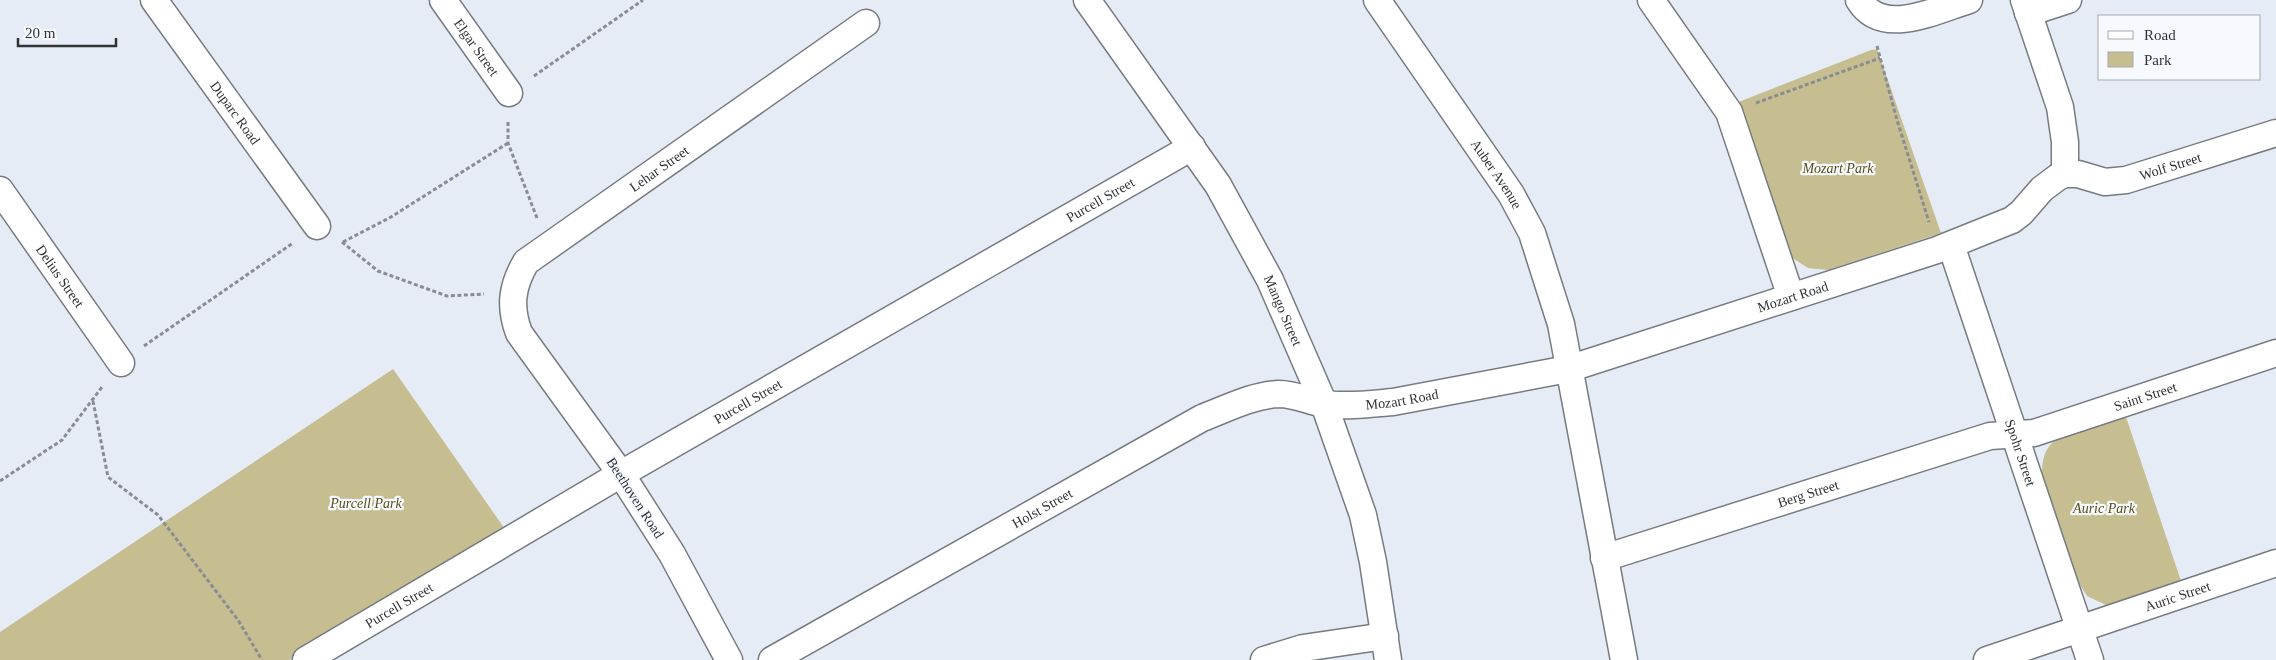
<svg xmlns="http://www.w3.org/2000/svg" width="2276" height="660" viewBox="0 0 2276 660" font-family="Georgia,serif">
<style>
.green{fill:#c6bd90}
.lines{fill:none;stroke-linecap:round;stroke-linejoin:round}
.minor-casing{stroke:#767b82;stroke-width:29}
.path{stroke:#898d93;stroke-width:3;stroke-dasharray:4 2.5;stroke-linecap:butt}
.minor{stroke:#fff;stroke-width:26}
.labels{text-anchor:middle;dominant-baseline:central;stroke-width:4.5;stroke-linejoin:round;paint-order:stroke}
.street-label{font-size:14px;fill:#313336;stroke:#f6f9fe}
.park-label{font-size:14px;font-style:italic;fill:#594f16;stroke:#f6f9fe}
</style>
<rect width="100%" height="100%" fill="#e6ecf5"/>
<!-- green -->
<path class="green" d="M1877,49l64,184 -113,37 -20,-2 -17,-11 -55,-154 135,-53z
M393,369l114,163 -218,128h-289v-28z
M2125,414l57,170 -64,21h-12l-19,-9 -10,-16 -35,-103c-1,-33 13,-40 42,-50 14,-4 27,-9 41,-13z"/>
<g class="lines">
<defs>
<g id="minor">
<path id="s1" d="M154,0l163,226"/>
<path id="s2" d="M443,0l66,93"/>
<path id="s3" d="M1087,0l131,185 52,95 54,124 39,111 10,47 15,98"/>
<path id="s4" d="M1377,0l134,194 21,39 29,91 63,336"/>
<path d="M1651,0l78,112 62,185"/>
<path d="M1859,0c23,38 77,10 110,0"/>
<path d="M2024,0l36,107 5,35v32"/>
<path d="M2028,13l40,-13"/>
<path id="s5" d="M0,190l121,173"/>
<path id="s6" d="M1951,245l139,415"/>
<path id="s7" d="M1604,558l386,-122 44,-3 242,-80"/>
<path id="s8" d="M306,660l315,-186 571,-327"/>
<path id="s9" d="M729,660l-57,-106 -51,-80 -102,-141c-10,-27 -7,-47 7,-71l340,-239"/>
<path id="s10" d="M772,660l430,-242c24,-9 50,-23 77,-24 16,0 29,7 45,10 22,3 46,0 69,-2l175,-33 369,-119 75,-30 9,-7 21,-24 16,-12 7,-3h13l27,8 21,-2 150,-47"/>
<path d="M1264,660l39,-12 82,-12"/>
<path id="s11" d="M1987,660l289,-97"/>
</g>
</defs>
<!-- minor casing -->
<use href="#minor" class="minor-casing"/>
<!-- path -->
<path class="path" d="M1877,46l20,74 32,102
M534,76l109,-76
M1756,103l124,-45
M508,122v21l29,75
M342,242l36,29 69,25 37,-2
M343,242l48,-25 117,-74
M144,346l149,-103
M93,401l15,76 50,38 80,105 24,40
M0,481l62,-41 40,-53"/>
<!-- minor -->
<use href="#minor" class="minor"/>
</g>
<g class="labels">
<!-- street labels -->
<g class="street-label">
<text stroke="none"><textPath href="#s2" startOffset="58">Elgar Street</textPath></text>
<text stroke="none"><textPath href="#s1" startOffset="139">Duparc Road</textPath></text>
<text stroke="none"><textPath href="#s10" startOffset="1516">Wolf Street</textPath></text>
<text stroke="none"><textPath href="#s9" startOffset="626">Lehar Street</textPath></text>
<text stroke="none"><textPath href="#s4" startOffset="211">Auber Avenue</textPath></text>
<text stroke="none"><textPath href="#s8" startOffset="918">Purcell Street</textPath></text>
<text stroke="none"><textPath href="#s5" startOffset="105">Delius Street</textPath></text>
<text stroke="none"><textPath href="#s10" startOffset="1104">Mozart Road</textPath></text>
<text stroke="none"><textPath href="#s3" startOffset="368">Mango Street</textPath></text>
<text stroke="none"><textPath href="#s7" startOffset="566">Saint Street</textPath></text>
<text stroke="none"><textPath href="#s10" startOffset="699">Mozart Road</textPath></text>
<text stroke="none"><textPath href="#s8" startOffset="512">Purcell Street</textPath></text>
<text stroke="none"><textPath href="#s6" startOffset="219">Spohr Street</textPath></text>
<text stroke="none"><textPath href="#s7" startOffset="214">Berg Street</textPath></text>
<text transform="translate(635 498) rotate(57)">Beethoven Road</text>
<text stroke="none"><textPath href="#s10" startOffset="310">Holst Street</textPath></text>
<text stroke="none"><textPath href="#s11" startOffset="201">Auric Street</textPath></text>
<text stroke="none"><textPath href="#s8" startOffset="108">Purcell Street</textPath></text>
</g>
<!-- park labels -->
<g class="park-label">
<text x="1838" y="168">Mozart Park</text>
<text x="366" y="503">Purcell Park</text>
<text x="2104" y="508">Auric Park</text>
</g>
</g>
<!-- legend -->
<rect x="2098" y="15" width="162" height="65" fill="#f6f9fe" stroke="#a7aaae"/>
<rect x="2108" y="31" width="25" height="8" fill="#ffffff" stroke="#a7aaae"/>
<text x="2144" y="40" font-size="15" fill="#313336">Road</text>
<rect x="2108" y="52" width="25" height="15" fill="#c6bd90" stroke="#a7aaae"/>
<text x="2144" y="65" font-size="15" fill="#313336">Park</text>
<!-- scale -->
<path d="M18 38v8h98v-8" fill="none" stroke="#313336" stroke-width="2.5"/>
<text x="25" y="38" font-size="15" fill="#313336" stroke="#f6f9fe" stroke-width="4" paint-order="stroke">20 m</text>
</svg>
